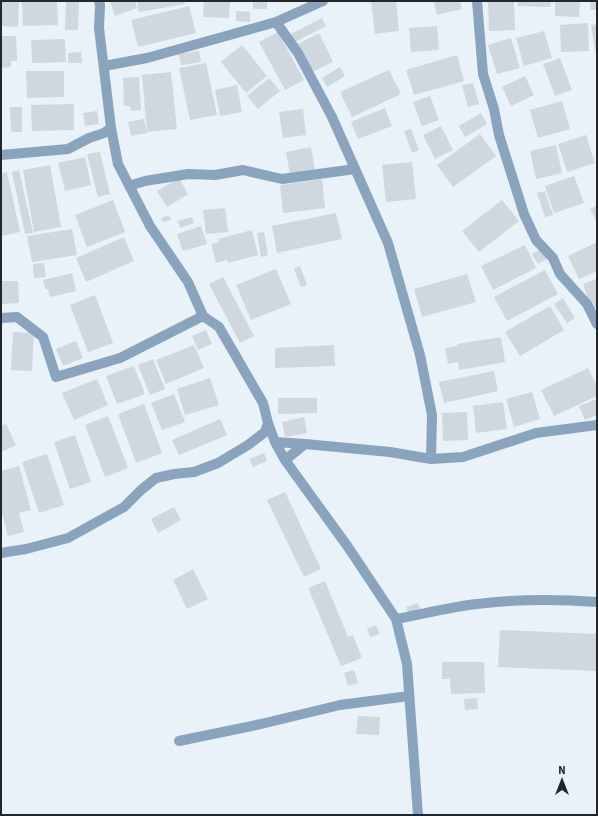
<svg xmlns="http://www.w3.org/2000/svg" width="598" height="816" viewBox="0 0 598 816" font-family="'Source Sans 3',sans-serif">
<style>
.building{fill:#cfd7df}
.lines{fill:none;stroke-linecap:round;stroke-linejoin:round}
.minor{stroke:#8aa4be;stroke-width:10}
</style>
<rect width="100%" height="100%" fill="#e9f1f9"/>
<!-- building -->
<path class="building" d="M1,1h18l-1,26 -17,-1z
M22,1h35l1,24 -35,1z
M66,1h13l-1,29h-13z
M110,1h25l2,7 -22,8z
M137,1h47l1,3 -46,8z
M204,1h26l-1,17 -26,-1z
M253,1h14v8h-14z
M371,1h25l3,30 -24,3z
M437,1h23l2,8 -25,6 -3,-13z
M488,1h26l1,29 -26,1z
M518,1h33l-1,6 -33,-1z
M555,1h25l-1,16 -24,-1z
M591,1h6v9h-7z
M189,6l7,27 -58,14 -7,-27z
M236,11l14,1v10l-14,-1z
M322,18l4,8 -31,16 -4,-8z
M588,23l1,28 -28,1 -1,-27z
M597,24v26h-2l-4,-25z
M437,26l2,24 -28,2 -2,-24z
M544,31l8,27 -28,8 -8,-28z
M278,32l26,48 -19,10 -26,-48z
M319,33l14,29 -21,10 -14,-28z
M1,36h15l1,25h-6v6l-10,1z
M511,38l9,30 -23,6 -9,-29z
M65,39l1,23 -34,1 -1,-23z
M242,45l25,31 -21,17 -25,-31z
M199,51l2,11 -20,3 -2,-11z
M81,52l1,11h-14v-10z
M457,55l7,26 -50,14 -8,-25z
M560,58l12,32 -17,6 -12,-32z
M206,63l11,52 -27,5 -11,-52z
M340,67l5,9 -18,11 -5,-9z
M389,70l12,24 -49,23 -12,-25z
M26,71h38v26l-37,1z
M171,72l6,57 -30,3 -5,-57z
M525,76l9,19 -23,11 -9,-19z
M139,77l2,33 -10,1 -1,-5h-6l-1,-28z
M269,78l11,13 -22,18 -11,-13z
M473,83l6,21 -11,3 -6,-22z
M237,85l5,27 -22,4 -5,-26z
M430,96l9,24 -17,6 -9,-24z
M562,101l8,28 -32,9 -8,-28z
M74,104v26l-42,1 -1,-26z
M10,107h12v25h-11z
M385,108l7,18 -34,13 -7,-17z
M303,109l3,26 -23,3 -4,-26z
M97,111l2,13 -14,2 -2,-13z
M481,113l6,11 -22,13 -6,-11z
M144,119l3,14 -16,3 -3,-14z
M441,126l12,24 -18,9 -12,-24z
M411,129l8,21 -7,3 -8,-22z
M480,134l16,22 -43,31 -16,-22z
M586,135l9,28 -28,9 -9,-28z
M556,145l6,28 -26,6 -6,-28z
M311,147l4,23 -25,5 -4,-23z
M100,152l10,42 -12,3 -11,-43z
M85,157l6,28 -26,6 -7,-28z
M412,162l4,37 -30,3 -4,-37z
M50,165l11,62 -27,5 -11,-62z
M19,170l14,63 -8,1 -13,-62z
M7,172l13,60 -19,4v-62z
M574,176l10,27 -30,10 -9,-27z
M179,178l9,16 -21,13 -10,-16z
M322,179l3,29 -42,5 -3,-28z
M545,191l8,24 -8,2 -8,-24z
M113,200l12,32 -38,15 -12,-32z
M502,200l17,21 -40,31 -17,-21z
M597,206v13l-1,1 -6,-11z
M225,208l3,24 -22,2 -3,-24z
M336,213l6,26 -65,14 -5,-27z
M169,215l2,5 -8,2 -2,-4z
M192,217l2,6 -14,5 -2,-7z
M201,226l6,18 -24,7 -6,-17z
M72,229l5,26 -45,7 -5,-26z
M252,230l6,25 -30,8 -1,-3 -11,3 -5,-19 8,-2 -1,-3z
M264,232l4,23 -7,2 -4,-24z
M124,237l10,24 -48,21 -10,-24z
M597,242v29l-18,8 -11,-23z
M525,245l11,23 -43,22 -12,-24z
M541,249l6,10 -9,5 -6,-10z
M44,263l2,14 -12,1 -1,-14z
M300,266l7,19 -6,2 -7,-18z
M276,269l15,35 -40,16 -15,-35z
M545,270l13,24 -51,27 -13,-24z
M72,273l4,18 -26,6 -2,-8 -2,1 -3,-10z
M467,274l9,28 -54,15 -8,-28z
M223,277l31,59 -14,7 -31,-59z
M597,279v28l-5,2 -9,-25z
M1,281h17l1,22 -18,1z
M95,295l18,48 -25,9 -18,-47z
M563,298l12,20 -8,5 -13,-19z
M550,306l14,24 -44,26 -15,-24z
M206,330l6,14 -14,6 -6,-14z
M13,332l21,1 -2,38 -21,-1z
M501,337l4,25 -46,8 -1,-8 -10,2 -3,-16 12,-2v-2z
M76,341l7,17 -20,8 -7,-17z
M194,345l10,23 -38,16 -10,-24z
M334,345l1,21 -60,2v-20z
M153,359l12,30 -15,6 -12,-30z
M134,366l11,28 -28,10 -11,-28z
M588,368l9,18v10l-43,20 -13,-26z
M494,371l4,20 -54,12 -5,-21z
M210,378l9,27 -34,10 -8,-26z
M97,379l11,26 -34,15 -12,-27z
M532,392l8,27 -26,8 -8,-28z
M174,394l11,28 -23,8 -11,-27z
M278,398h39v15l-39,1z
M597,399v16l-12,5 -6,-14z
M503,402l4,27 -31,4 -3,-27z
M144,404l18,49 -26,10 -18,-49z
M467,412l1,28 -25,1 -1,-28z
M108,416l20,52 -23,9 -20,-52z
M304,417l3,16 -22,4 -3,-15z
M220,419l7,16 -48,20 -7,-15z
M6,424l10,21 -15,7v-26z
M75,435l16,47 -21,7 -16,-47z
M264,453l3,8 -14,6 -4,-8z
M47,454l17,51 -25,8 -17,-51z
M19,466l12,44 -12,3 5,19 -16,4 -7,-27v-38z
M285,492l36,77 -17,8 -37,-77z
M174,507l7,13 -23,13 -7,-14z
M193,569l15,30 -21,10 -14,-29z
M325,581l23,56 5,-2 9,23 -21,8 -33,-78z
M418,603l3,8 -12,4 -3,-8z
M376,625l4,9 -10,3 -3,-8z
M500,630l97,4v37l-99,-4z
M442,662h42l1,31 -34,1 -1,-15h-8z
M354,670l4,13 -10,3 -4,-13z
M477,698l1,11 -13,1 -1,-11z
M358,716l22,1 -1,18 -23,-1z"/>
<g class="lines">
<!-- minor -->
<path class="minor" d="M99,1l1,4 -1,23 12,100 7,36 32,62 38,56 15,34 16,11 44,76 5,20 7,19 10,18 63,87 48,72 11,45 11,151
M477,1l6,73 11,35 5,26 25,79 12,26 17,18 7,16 27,30 10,20
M276,22l22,31 34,64 56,126 32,112 12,60 -1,44
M104,66l43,-8 129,-36 47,-21
M1,155l67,-6 21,-11 15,-5 7,-5
M129,186l16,-5 43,-7 27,1 28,-5 39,9 73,-10
M1,318l16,-1 26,20 13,40 64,-19 83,-42
M275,442l30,2
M285,460l20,-16 85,8 41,7 32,-2 73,-24 61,-8
M1,553l25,-4 42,-11 56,-31 17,-17 15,-12 18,-4 20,-2 24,-9 30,-18 17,-13 3,-9
M396,619c27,-5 54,-12 81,-15 40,-5 80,-5 120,-2
M179,741l82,-17 79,-19 69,-9"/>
</g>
<!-- border -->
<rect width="598" height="816" fill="none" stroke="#24272a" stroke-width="4"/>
<!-- north arrow -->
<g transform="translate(562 780)" stroke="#e9f1f9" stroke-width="3" paint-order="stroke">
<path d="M0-3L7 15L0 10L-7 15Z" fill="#24272a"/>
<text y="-6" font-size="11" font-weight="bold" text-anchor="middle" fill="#24272a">N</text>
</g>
</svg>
